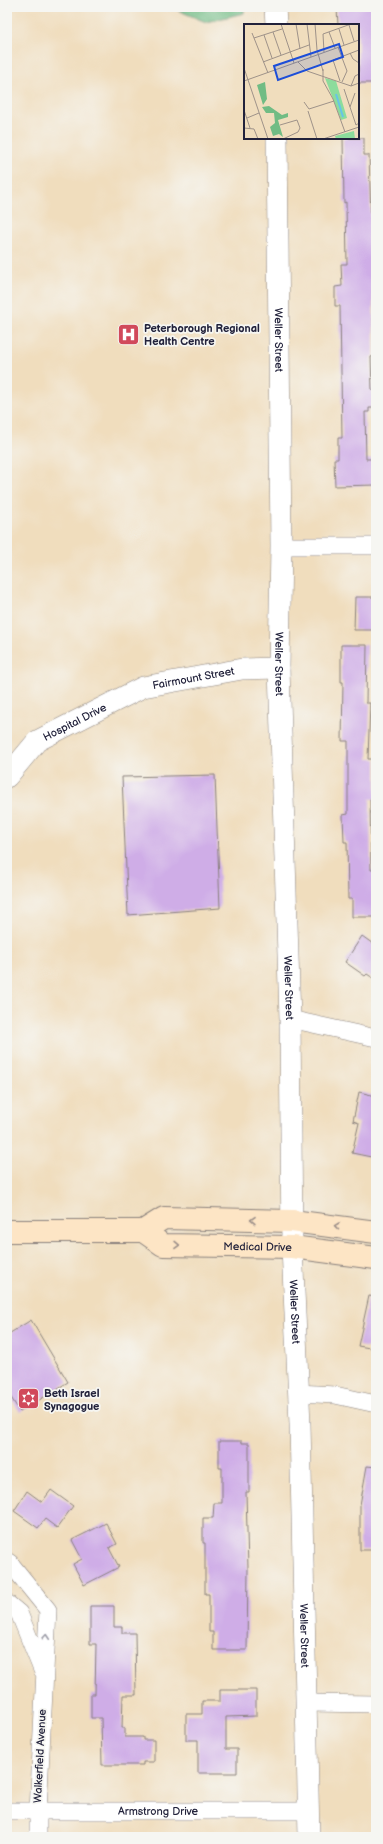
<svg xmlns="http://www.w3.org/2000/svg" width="383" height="1844" viewBox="0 0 383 1844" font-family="'Balsamiq Sans',sans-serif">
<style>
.forest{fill:#71bc84;stroke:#4a6f60}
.building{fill:#cfade7}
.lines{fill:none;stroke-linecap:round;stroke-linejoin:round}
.minor-casing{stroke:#89807c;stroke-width:18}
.tertiary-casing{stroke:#89807c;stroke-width:22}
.secondary-casing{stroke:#89807c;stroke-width:24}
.minor{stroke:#fff;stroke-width:17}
.tertiary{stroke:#fff;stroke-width:21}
.secondary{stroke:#fde5c5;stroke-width:22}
.oneway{stroke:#9a8d87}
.oneway2{stroke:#9c9ca7}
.labels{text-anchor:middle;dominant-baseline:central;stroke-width:3.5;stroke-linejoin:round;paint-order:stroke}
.poi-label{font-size:11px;font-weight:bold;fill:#22223b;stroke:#f6f6f2;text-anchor:start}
.street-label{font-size:11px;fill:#22223b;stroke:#f6f6f2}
.inset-river{fill:none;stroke:#68c4e6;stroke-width:2}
.inset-road{fill:none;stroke:#9e9289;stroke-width:1}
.view{fill:#1d4ed8;fill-opacity:0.15;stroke:#1d4ed8;stroke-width:2}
.inset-edge{fill:none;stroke:#22223b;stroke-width:2}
</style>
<rect width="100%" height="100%" fill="#f6f6f2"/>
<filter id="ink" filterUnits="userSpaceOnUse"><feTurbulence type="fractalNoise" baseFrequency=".025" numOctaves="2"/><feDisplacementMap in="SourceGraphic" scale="8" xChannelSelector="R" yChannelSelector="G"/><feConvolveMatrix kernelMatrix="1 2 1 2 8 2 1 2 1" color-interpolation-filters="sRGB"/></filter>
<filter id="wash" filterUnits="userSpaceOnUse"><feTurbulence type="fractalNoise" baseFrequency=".012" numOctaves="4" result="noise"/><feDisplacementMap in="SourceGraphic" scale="16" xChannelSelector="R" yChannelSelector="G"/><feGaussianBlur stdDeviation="0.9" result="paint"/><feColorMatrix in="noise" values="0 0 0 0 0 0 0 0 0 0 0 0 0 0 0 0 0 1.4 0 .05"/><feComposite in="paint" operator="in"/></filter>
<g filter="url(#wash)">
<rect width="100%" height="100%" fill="#f0ddbd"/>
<!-- forest -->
<path class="forest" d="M170,7h74v6l-38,9z"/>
<g id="blocks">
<!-- building -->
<path class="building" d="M376,7v76h-18v-58h-20l-1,-17z
M343,138h21v17h5l2,63h3l2,45v32h-3l1,61 -3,1 1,33h4v18h-7v4h-4l1,47h10v26l-41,1 -1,-27h4v-21h4l-2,-132h-5v-19l7,-1 -1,-22h6l-1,-62 -2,1z
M355,597h21v33h-22z
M341,645h26l-1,58h4l-2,56h8v40h-6l1,71h5v47h-24v-18h-4l-1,-57h-3l-1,-27 5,-1v-73h-6l1,-59h-2z
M215,775l5,133 -92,7 -6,-138z
M362,936l14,10v34l-9,-6 -2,2 -20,-14z
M359,1092l17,4v62l-24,-5 7,-30 -6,-2z
M369,1296l7,1v52l-18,-3z
M31,1320l37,62 -48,30 -13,-21v-56z
M219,1441h23v2h7v49h-3l2,77 -1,81h-34v-18h-4v-38h-4v-51h-2v-25h10l1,-15h8v-35h-3z
M367,1466l9,1v83h-16v-45z
M51,1490l22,16 -16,22 -12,-9 -7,9 -24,-17 13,-20 15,11z
M106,1523l11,21 -8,4 10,19 -35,18 -11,-21 9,-5 -10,-19z
M90,1606h24v21h8v6h13l1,62h-13l-1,33h3v9h18v3h11v22h-11v3h-41l-1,-47h-10v-24h4l1,-50h-6z
M220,1690h36v26l-30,1v32h11v24h-39v-33h-12v-26h16v-13h18z"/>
</g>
</g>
<g filter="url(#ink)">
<use href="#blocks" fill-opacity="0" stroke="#89807c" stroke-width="1"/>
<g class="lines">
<defs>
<g id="minor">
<path d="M281,546h95"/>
<path d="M290,1019l86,19"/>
<path d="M298,1393l37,2 41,9"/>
<path d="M7,1561l3,2 38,47 -10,202v25"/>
<path d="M7,1603l12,10 23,57"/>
<path d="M307,1703l69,1"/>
<path id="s1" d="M7,1811h302"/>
</g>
<g id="tertiary">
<path d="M275,7l1,18"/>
<path id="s2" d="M277,138l4,408 -2,122 11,351 2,228 8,177 9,413"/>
<path id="s3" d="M7,777l30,-36 106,-54 99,-18 37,-1"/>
</g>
<g id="secondary">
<path d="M7,1231h136l21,-13 128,3 84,11"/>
<path id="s4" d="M143,1231l20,14 129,2 84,11"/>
</g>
</defs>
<!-- minor casing -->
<use href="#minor" class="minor-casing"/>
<!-- tertiary casing -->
<use href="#tertiary" class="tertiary-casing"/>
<!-- secondary casing -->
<use href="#secondary" class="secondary-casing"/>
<!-- minor -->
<use href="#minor" class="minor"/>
<!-- tertiary -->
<use href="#tertiary" class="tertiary"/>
<!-- secondary -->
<use href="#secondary" class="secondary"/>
</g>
<!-- one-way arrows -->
<defs><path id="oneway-chevron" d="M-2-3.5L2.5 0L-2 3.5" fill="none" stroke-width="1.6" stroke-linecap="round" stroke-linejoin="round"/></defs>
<g class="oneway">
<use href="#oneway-chevron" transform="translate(253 1220) rotate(-179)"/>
<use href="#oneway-chevron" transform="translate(337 1226) rotate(-172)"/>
<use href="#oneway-chevron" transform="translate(177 1245) rotate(1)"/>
</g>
<use class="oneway2" href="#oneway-chevron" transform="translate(46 1637) rotate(-86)"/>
</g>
<!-- icons -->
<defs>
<symbol id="hospital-square" viewBox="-11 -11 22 22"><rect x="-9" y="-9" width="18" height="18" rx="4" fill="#d1495b" stroke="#f6f6f2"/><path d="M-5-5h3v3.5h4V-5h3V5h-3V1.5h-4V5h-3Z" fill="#fff"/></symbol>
<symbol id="synagogue-square" viewBox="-11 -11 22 22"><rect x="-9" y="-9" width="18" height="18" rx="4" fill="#d1495b" stroke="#f6f6f2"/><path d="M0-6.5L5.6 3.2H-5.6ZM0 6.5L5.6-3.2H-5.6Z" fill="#fff"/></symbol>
</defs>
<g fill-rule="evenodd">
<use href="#hospital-square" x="116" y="322" width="25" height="25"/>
<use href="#synagogue-square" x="16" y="1386" width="25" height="25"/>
</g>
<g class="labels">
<!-- poi labels -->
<g class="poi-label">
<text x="144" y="328">Peterborough Regional<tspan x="144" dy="13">Health Centre</tspan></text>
<text x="44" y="1393">Beth Israel<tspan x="44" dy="13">Synagogue</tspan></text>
</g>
<!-- street labels -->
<g class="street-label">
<text stroke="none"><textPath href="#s2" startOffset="202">Weller Street</textPath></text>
<text stroke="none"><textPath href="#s2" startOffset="526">Weller Street</textPath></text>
<text stroke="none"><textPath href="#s3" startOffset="217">Fairmount Street</textPath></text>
<text stroke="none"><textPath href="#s3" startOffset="89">Hospital Drive</textPath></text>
<text stroke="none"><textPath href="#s2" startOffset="850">Weller Street</textPath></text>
<text stroke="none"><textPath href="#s4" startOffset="119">Medical Drive</textPath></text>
<text stroke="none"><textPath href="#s2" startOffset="1174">Weller Street</textPath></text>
<text stroke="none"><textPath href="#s2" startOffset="1498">Weller Street</textPath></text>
<text transform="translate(40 1756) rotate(-87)">Walkerfield Avenue</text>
<text stroke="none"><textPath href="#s1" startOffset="151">Armstrong Drive</textPath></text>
</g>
</g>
<!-- overview -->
<g transform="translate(244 24)">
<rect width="115" height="115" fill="#f0ddbd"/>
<path d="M81,54l11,3 11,37 -6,2zM110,107l1,8h-19l-1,-3z" fill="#8cdc9c"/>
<path d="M21,58l2,17 -4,6 -6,-20zM25,82l13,9 6,-2v4l-10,3 5,17 -4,-3 -6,2 -3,-9 5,-4 -1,-10h-8l-4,-6z" fill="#71bc84"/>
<path class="inset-river" d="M92,70l7,23"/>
<path class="inset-road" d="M37,0l13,39M52,0l4,25M63,0l4,33M71,0l2,26 6,21M105,1l5,16M95,5l5,16M29,8l8,23M85,8l6,16M8,9l16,40M20,11l8,23M10,14l28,-9M94,23l9,24 -5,11M80,28l-1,-18 28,-10M106,29l3,6 6,4M19,38l46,-17M54,38l9,9 44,15 8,-3M0,44l24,71M79,45v12l10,18 12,33M0,57l115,-41M96,57l-7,-21 26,-10M107,62l4,-10 4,-2M100,65l12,36 3,-2M60,78l5,7 25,-8M106,83l5,-14M0,86l6,18M64,87l9,28M3,94l12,-5M36,101l17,-5 3,8 -2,4 -15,7M0,104l10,1 4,10M79,115l36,-12"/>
<path class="view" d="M95,20l4,13 -65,23 -4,-14z"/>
<rect width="115" height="115" class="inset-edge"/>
</g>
<!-- margin -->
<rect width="383" height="1844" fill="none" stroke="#f6f6f2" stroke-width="24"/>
</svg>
